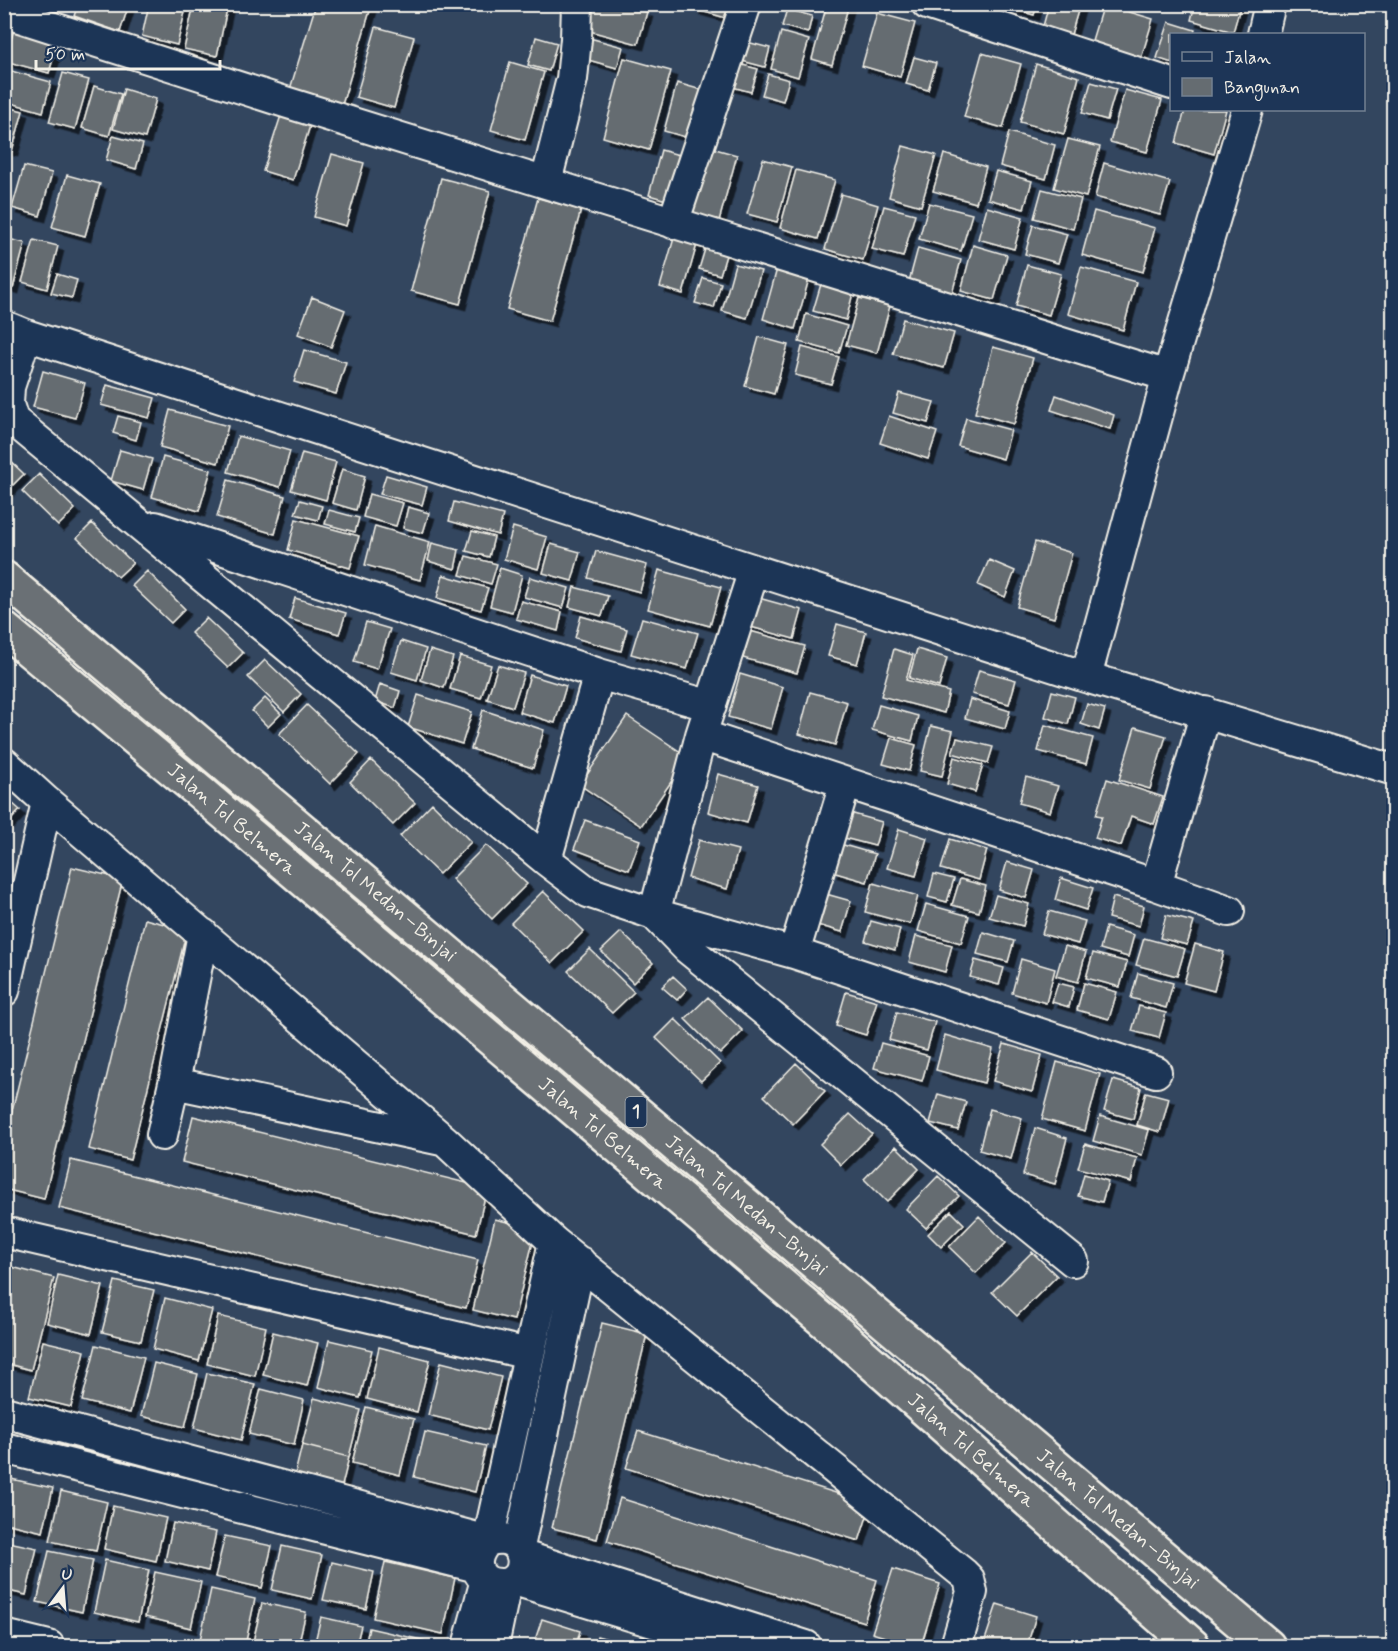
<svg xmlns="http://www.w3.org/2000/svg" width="1398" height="1651" viewBox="0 0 1398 1651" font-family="Mynerve,sans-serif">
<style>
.building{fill:#656c71;stroke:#f4f1e8;stroke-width:1.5;filter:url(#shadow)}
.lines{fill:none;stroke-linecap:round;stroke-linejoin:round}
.minor-casing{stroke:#f4f1e8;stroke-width:34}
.motorway-casing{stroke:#f4f1e8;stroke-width:38}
.minor{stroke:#1d3557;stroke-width:30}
.motorway{stroke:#6a7074;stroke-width:33}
.labels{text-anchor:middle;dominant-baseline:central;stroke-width:6;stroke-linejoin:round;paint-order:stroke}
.shield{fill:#1d3557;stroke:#b4b9bc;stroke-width:1.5}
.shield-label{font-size:18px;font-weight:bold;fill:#f4f1e8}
.street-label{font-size:20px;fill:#f4f1e8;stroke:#1d3557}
</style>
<defs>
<filter id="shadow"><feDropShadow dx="5.5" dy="5.5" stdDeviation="0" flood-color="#0009"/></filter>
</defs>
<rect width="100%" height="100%" fill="#33465f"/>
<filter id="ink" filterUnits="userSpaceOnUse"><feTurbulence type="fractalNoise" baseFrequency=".0167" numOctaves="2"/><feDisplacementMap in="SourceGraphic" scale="12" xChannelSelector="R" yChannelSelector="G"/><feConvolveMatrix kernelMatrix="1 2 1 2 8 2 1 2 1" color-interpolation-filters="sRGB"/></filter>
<g filter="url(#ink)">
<!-- building -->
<path class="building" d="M78,4h51l-9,28 -46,-16z
M149,4h38l-10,41 -35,-9z
M194,4h34l-11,52 -33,-7z
M316,4h56l-33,111 -52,-16z
M588,4h31l28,8 -9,32 -56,-15z
M695,4h42l-4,16 -39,-11z
M827,4h22l-17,61 -20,-6z
M1003,4h34l-3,11 -31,-9z
M1049,4h31l-10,34 -28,-8z
M1103,4l50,15 -13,43 -50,-15z
M1195,4h46l-8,28 -42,-12z
M787,9l25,7 -4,17 -26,-7z
M877,13l38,10 -15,54 -38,-11z
M1169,22l26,8 -1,4h-22v29l-15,-5z
M376,27l38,10 -20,71 -38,-11z
M14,29l44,12 -9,32 -44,-12z
M781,32l28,8 -11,37 -27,-8z
M536,37l21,6 -8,28 -21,-6z
M586,37l37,10 -6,21 -36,-10z
M743,41l27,7 -5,19 -27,-7z
M982,53l39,11 -18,64 -39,-11z
M914,57l22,6 -8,27 -22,-6z
M624,58l47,13 -22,79 -46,-13z
M510,62l34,10 -19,68 -34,-10z
M731,62l27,7 -7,23 -26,-7z
M1036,64l43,13 -15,57 -44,-12z
M4,69l47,13 -8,30 -39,-11z
M63,73l26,7 -14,49 -26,-7z
M768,74l21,6 -6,21 -21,-6z
M1091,82l25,7 -9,31 -25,-7z
M677,83l32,9 -13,48 -32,-9z
M94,86l27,8 -12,42 -27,-8z
M124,89l32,10 -11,39 -32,-9z
M1125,90l37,10 -15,52 -37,-10z
M285,103l29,10 -21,67 -30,-9z
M4,106l19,5 -11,40 -8,-2z
M1185,110h41l-12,44 -38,-11z
M1009,132l46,13 -9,34 -46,-13z
M113,136l30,8 -7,25 -30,-9z
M1068,139l32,8 -14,50 -32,-9z
M701,145l36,10 -18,66 -36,-10z
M903,146l33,9 -15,51 -32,-9z
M661,150l29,8 -13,45 -28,-8z
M332,154l32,9 -18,63 -32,-9z
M944,154l42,13 -10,36 -43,-12z
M763,159l29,8 -15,55 -30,-8z
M1104,163l66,19 -10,33 -65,-18z
M24,166l28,7 -12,43 -28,-8z
M796,170l39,10 -17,59 -38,-11z
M996,171l36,10 -8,28 -36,-10z
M67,175l33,9 -15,52 -33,-9z
M441,178l49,13 -30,113 -49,-13z
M1042,189l39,10 -8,30 -39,-11z
M841,194l37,11 -15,55 -38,-11z
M538,198l43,12 -31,111 -43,-12z
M929,203l43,11 -11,37 -42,-12z
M884,206l31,8 -12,43 -31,-8z
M987,207l36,10 -9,32 -36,-10z
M1094,211l61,17 -12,44 -61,-17z
M1033,225l34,9 -9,29 -33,-9z
M676,231l23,6 -16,57 -23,-7z
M4,238l21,5 -12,45 -9,-3z
M708,239l21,6 -9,30 -21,-6z
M34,240l24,6 -11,43 -25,-7z
M973,245l34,10 -13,45 -33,-9z
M918,248l43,12 -11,41 -43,-12z
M735,264l26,7 -14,47 -25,-7z
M778,265l32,10 -15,54 -32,-10z
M1027,265l34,9 -12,41 -33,-9z
M1081,267l55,15 -13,48 -55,-16z
M57,274l20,6 -5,18 -21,-5z
M703,278l18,5 -7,25 -19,-5z
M821,284l32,9 -7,27 -33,-9z
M312,297l33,13 -14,37 -33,-13z
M859,298l31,8 -13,47 -31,-8z
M806,314l41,12 -8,27 -40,-11z
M903,319l51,14 -10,35 -51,-14z
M759,337l29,8 -14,49 -29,-8z
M802,347l37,10 -8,27 -36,-9z
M993,347l40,11 -19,66 -39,-11z
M304,350l42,12 -10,32 -42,-12z
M43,371l42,12 -10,35 -42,-11z
M107,385l48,13 -6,20 -48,-13z
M899,393l35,9 -6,21 -35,-10z
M1056,395l58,20 -4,14 -59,-19z
M170,410l58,16 -10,37 -58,-16z
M118,416l23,6 -5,18 -23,-7z
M889,416l48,16 -9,27 -48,-16z
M966,418l45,12 -8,29 -45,-13z
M238,436l52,15 -10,36 -52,-15z
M120,450l32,9 -9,31 -32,-9z
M302,453l34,9 -10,38 -35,-10z
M4,455l20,19 -20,20z
M163,457l48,13 -12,41 -47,-14z
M342,469l23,7 -9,34 -24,-7z
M39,474l36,35 -17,17 -36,-35z
M386,475l41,12 -5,18 -42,-11z
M228,480l57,16 -10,38 -58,-17z
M369,494l34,9 -7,23 -33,-9z
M300,500l22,6 -4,14 -23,-6z
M454,502l49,13 -5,20 -49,-14z
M408,507l21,6 -6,20 -20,-5z
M329,510l30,8 -4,14 -30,-8z
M296,519l63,17 -9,32 -62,-18z
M92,523l41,40 -15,14 -41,-39z
M375,526l55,16 -10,38 -55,-15z
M513,527l34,10 -9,32 -34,-10z
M472,531l22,6 -5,20 -23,-6z
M1035,542l37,11 -18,65 -37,-11z
M432,543l27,7 -4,19 -27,-8z
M551,544l29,8 -8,29 -29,-8z
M596,551l51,14 -7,27 -52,-14z
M466,556l31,8 -6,20 -31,-9z
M989,560l26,11 -10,26 -27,-12z
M500,568l22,7 -10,37 -22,-6z
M659,570l62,17 -11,39 -62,-17z
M147,571l38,38 -14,14 -39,-37z
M443,575l45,13 -7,22 -44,-12z
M530,577l39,11 -6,20 -39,-11z
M574,587l34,9 -6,20 -33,-9z
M755,597l47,13 -8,29 -47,-13z
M295,598l51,15 -7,21 -50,-15z
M521,601l41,11 -4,19 -42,-12z
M581,616l46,13 -6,22 -46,-13z
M206,618l37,35 -15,15 -37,-35z
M642,618l56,15 -11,36 -56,-15z
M366,622l24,7 -13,40 -23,-7z
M837,624l29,8 -9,32 -29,-8z
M750,631l55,15 -8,27 -54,-15z
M401,641l25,8 -9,31 -26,-8z
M894,649l19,6 -7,25 43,12 -5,21 -63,-17z
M917,649l30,9 -8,29 -30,-9z
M430,650l23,7 -9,31 -23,-8z
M460,656l31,9 -10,33 -31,-9z
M265,660l36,34 -17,18 -36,-35z
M498,665l26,8 -11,34 -26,-8z
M979,670l37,10 -7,24 -37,-10z
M740,674l43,13 -12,42 -43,-12z
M530,675l36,11 -11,37 -36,-11z
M380,684l20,7 -5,17 -20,-7z
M1052,691l23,6 -7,27 -23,-7z
M810,692l37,10 -12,43 -36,-11z
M418,695l54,17 -10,32 -54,-17z
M265,698l16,16 -13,13 -16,-16z
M970,699l40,12 -5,18 -40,-11z
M1087,704l18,5 -6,21 -18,-6z
M307,705l52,49 -29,30 -51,-50z
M879,705l39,11 -6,25 -40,-11z
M483,710l61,20 -11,38 -62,-19z
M627,716l61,41 -47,69 -61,-41z
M1045,725l48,13 -7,26 -48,-13z
M931,726l22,5 -11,45 -22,-5z
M1135,727l31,9 -16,53 -31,-9z
M891,738l25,7 -7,26 -26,-7z
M957,738l36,9 -5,16 -36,-10z
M954,757l29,8 -8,27 -28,-8z
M371,760l44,43 -22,22 -43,-43z
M718,774l40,11 -11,38 -39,-11z
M1026,777l32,9 -8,26 -31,-9z
M1107,779l56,18 -9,27 -23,-8 -10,30 -26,-8 7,-22 -6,-1z
M4,796l16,14 -16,17z
M432,803l39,39 -32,32 -39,-38z
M850,813l32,9 -7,24 -31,-8z
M585,820l55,20 -11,30 -55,-21z
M899,829l28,9 -11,38 -29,-8z
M950,839l37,11 -8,30 -38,-11z
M699,840l39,10 -11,39 -39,-11z
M840,844l35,10 -8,28 -35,-10z
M486,845l41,39 -35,35 -40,-40z
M1007,862l27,8 -8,28 -27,-8z
M72,867l51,12 -79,320 -40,-10v-46z
M934,874l20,5 -7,23 -19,-5z
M1061,878l32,10 -7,22 -31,-10z
M960,879l26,7 -7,26 -27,-7z
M873,883l45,13 -8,28 -45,-12z
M543,891l41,40 -32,32 -41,-40z
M819,892l32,9 -9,31 -32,-9z
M996,895l33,9 -6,22 -34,-9z
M1113,897l31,9 -5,20 -31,-8z
M926,904l43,12 -8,27 -43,-12z
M1049,911l36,10 -7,23 -36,-10z
M1166,915l28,7 -7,23 -27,-7z
M145,919l42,11 -57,230 -41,-11z
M871,921l29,8 -5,21 -30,-9z
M1106,927l28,8 -6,22 -28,-8z
M621,932l32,31 -20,20 -32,-32z
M983,932l31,9 -6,21 -31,-8z
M916,936l36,9 -7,27 -36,-10z
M1144,938l41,11 -8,27 -41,-11z
M1195,944l29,8 -10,39 -30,-8z
M1065,946l21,6 -8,30 -22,-6z
M590,949l44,43 -22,21 -44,-42z
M1093,953l34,9 -7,25 -34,-9z
M1021,959l34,10 -9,34 -34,-10z
M975,960l29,8 -5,17 -29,-8z
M1138,973l35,10 -7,25 -35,-10z
M673,976l14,13 -10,11 -15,-13z
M1058,983l16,4 -5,20 -17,-5z
M1084,983l33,9 -8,27 -32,-9z
M846,992l31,9 -11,34 -30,-9z
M708,997l35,34 -23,23 -35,-35z
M1139,1006l27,7 -7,25 -27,-7z
M897,1012l38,10 -8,28 -38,-10z
M675,1019l45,44 -19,18 -45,-43z
M945,1035l48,14 -9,34 -48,-13z
M881,1043l48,13 -7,25 -48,-13z
M1004,1044l38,11 -10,37 -39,-11z
M1057,1062l43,12 -15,57 -43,-12z
M796,1063l29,28 -32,33 -29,-28z
M1113,1080l28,8 -8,31 -29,-8z
M1146,1092l23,6 -9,34 -23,-7z
M938,1094l28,8 -8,28 -28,-7z
M990,1109l32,9 -11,41 -32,-9z
M850,1114l22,20 -31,31 -21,-21z
M193,1116l294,72 -11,46 -294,-72z
M1100,1116l49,14 -7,25 -49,-14z
M1035,1128l32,10 -12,46 -32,-9z
M1085,1144l52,14 -6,24 -53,-14z
M896,1146l23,23 -32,33 -23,-23z
M71,1160l407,100 -12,48 -407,-100z
M1084,1174l24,7 -6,21 -24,-6z
M938,1176l21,20 -33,32 -20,-19z
M951,1211l13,13 -23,23 -13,-13z
M979,1216l27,27 -30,30 -27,-26z
M495,1219l41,10 -22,91 -41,-10z
M1032,1252l25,24 -40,40 -25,-24z
M4,1265l50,13 -23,92 -27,-7z
M58,1275l45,11 -12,48 -44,-11z
M115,1281l39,9 -13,51 -39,-9z
M165,1298l47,12 -13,51 -46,-12z
M218,1316l48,11 -11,49 -48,-12z
M602,1323l45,11 -50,205 -45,-11z
M273,1332l45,11 -11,43 -44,-11z
M329,1340l43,10 -12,48 -42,-11z
M43,1341l42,10 -14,56 -42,-10z
M96,1345l48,12 -14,56 -48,-12z
M379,1347l51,13 -13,52 -50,-13z
M441,1362l60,15 -13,53 -60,-15z
M154,1363l44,11 -13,53 -44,-11z
M207,1373l48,11 -14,56 -47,-12z
M261,1389l43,11 -10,45 -45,-11z
M314,1398l47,12 -12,47 -47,-12z
M366,1407l48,12 -14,56 -48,-12z
M638,1431l233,73 -12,37 -233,-73z
M425,1432l61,14 -11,46 -61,-15z
M302,1445l47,12 -9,37 -47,-12z
M11,1479l42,9 -10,44 -39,-9v-17z
M61,1491l46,11 -11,49 -46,-10z
M620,1498l257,82 -13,42 -257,-81z
M113,1506l53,12 -10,43 -52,-12z
M173,1523l43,9 -8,39 -43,-10z
M225,1536l47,10 -10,42 -47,-11z
M4,1541l33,7 -11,47 -22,-5z
M282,1546l40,9 -10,44 -40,-9z
M49,1551l44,9 -11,52 -45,-10z
M105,1560l44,10 -11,52 -44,-10z
M332,1562l42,10 -8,37 -43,-9z
M385,1562l70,16 -12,56 -70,-16z
M893,1569l47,15 -19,62h-7l-42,-13z
M155,1572l46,10 -10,46 -46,-11z
M211,1589l44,10 -10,47h-15l-30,-6z
M262,1603l44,9 -8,34h-46z
M997,1604l39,12 -9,30h-44z
M321,1617l40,9 -5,20h-42z
M542,1619l38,12 -4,15h-43z
M369,1628l66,15 -1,3h-69z
M597,1636l36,10h-39z"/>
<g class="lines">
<defs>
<path id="minor" d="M927,4l245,80
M4,12l281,90 883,274
M1263,34l7,-30
M546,182l26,-103 4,-40 1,-35
M673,223l73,-219
M4,326l22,9 1060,342 308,93
M26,335l-17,52 -1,17 5,16 533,440 42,32 66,22 140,39 362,119
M155,527l444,147 112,32
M1086,677l82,-301 79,-266
M701,735l455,150 73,26
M4,763l43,39 398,339 109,101 410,332 5,5 3,13 -16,54
M546,860l53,-186
M1156,885l50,-173
M654,914l33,34 386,313
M654,914l47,-179 53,-165
M794,953l51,-169
M4,991l43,-189
M174,1083l268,57
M162,1135l12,-52 29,-149
M4,1232l525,122
M4,1412l484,129c41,-14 46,43 13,43 -5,0 -10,-1 -14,-3 -16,-11 -11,-29 1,-40l66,-299
M4,1448l473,119
M519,1547l61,-285
M523,1556l283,90
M514,1580l218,66
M4,1635l45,11
M468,1646l18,-66
M493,1646l13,-62"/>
<g id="motorway">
<path id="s1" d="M4,578l1264,1068"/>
<path id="s2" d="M4,629l197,164 636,539 356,314"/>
</g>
</defs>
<!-- minor casing -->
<use href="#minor" class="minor-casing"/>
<!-- motorway casing -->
<use href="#motorway" class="motorway-casing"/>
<!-- minor -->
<use href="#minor" class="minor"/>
<!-- motorway -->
<use href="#motorway" class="motorway"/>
</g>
</g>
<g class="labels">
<!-- shield labels -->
<rect class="shield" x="625.5" y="1097" width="21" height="30" rx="4.5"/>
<g class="shield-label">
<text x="636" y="1112">1</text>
</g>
<!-- street labels -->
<g class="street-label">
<text stroke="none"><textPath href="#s2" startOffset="297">Jalan Tol Belmera</textPath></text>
<text stroke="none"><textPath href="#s1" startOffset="486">Jalan Tol Medan–Binjai</textPath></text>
<text stroke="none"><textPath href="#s2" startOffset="783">Jalan Tol Belmera</textPath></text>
<text stroke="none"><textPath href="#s1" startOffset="972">Jalan Tol Medan–Binjai</textPath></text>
<text stroke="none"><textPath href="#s2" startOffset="1269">Jalan Tol Belmera</textPath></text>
<text stroke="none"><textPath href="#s1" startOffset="1458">Jalan Tol Medan–Binjai</textPath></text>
</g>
</g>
<!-- margin -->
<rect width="1398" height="1651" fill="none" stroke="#1d3557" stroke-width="24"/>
<rect x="12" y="12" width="1374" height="1627" fill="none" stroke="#f4f1e8" stroke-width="2" filter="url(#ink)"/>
<!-- legend -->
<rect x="1170" y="33" width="195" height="78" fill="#1d3557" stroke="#738091" stroke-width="1.5"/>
<rect x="1182" y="52" width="30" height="9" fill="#1d3557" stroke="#738091" stroke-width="1.5"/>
<text x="1224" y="63" font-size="18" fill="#f4f1e8">Jalan</text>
<rect x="1182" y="78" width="30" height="18" fill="#656c71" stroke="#738091" stroke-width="1.5"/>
<text x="1224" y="93" font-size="18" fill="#f4f1e8">Bangunan</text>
<!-- north arrow -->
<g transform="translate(63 1588) rotate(16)" stroke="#1d3557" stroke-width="4.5" paint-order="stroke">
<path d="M0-4.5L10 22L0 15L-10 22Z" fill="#f4f1e8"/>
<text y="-9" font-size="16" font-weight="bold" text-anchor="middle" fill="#f4f1e8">U</text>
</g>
<!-- scale -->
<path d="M36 60v9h184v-9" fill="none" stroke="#f4f1e8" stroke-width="3"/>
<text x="45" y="60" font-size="18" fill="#f4f1e8" stroke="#1d3557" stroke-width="4.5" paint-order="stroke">50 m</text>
</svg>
